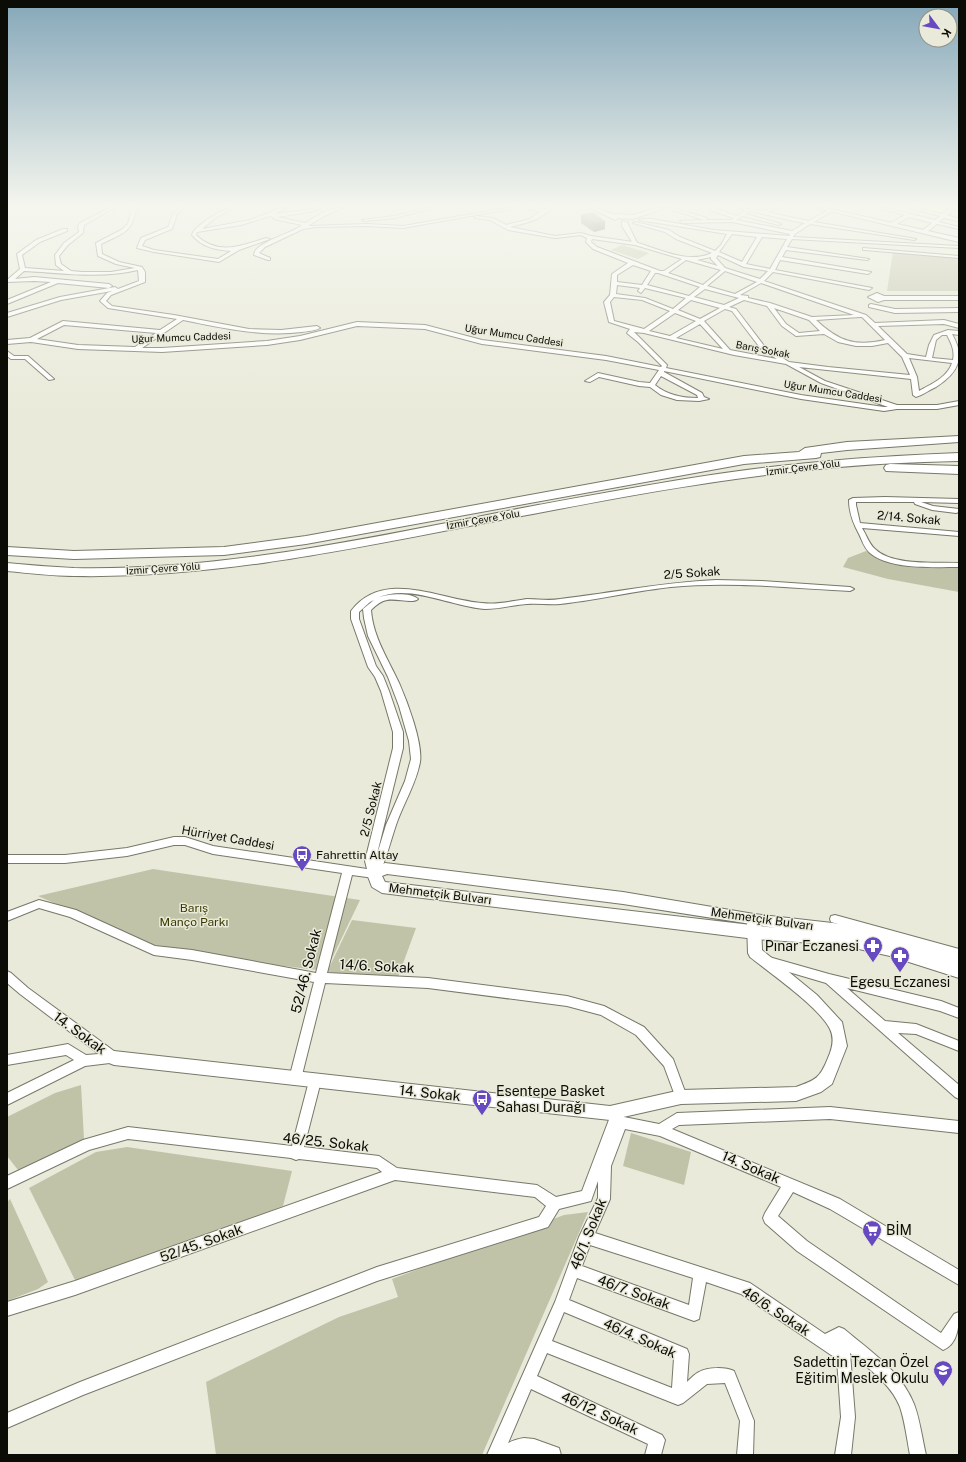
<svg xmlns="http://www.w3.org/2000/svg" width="966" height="1462" viewBox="0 0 966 1462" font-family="'Public Sans',sans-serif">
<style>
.green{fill:#c1c3a8}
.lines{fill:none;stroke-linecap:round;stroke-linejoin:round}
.minor-casing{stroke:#777869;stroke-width:2}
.tertiary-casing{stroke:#777869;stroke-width:2}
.secondary-casing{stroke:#777869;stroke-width:2}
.motorway-casing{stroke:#777869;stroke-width:2}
.minor{fill:#fff;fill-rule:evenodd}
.tertiary{fill:#fff;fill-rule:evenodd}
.secondary{fill:#fff;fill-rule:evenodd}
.motorway{fill:#fff;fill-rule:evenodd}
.wall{fill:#5c5d50}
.shaded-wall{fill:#4b4c41}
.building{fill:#6b6c5d;stroke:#4b4c41}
.labels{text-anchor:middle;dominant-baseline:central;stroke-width:3;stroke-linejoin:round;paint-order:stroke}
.far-street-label{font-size:10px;fill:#0c0c07;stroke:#e9ead9}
.street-label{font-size:12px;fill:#0c0c07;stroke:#e9ead9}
.poi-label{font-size:12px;fill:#0c0c07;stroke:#e9ead9;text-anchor:start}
.park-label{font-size:12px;fill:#3a3a00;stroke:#e9ead9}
.near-poi-label{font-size:14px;fill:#0c0c07;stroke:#e9ead9;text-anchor:end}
.near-street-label{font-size:14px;fill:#0c0c07;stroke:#e9ead9}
</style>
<rect width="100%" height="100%" fill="#e9ead9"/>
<!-- green -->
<path class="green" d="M622,245l27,8 -11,6 -27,-9z
M893,252l66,6v33h-72z
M866,551c29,16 61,14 93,17v24l-71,-13 -45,-12 5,-9z
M153,869l207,31 -34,71 -134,-16 -37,-7 -117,-52z
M352,920l64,8 -19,52 -70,-8z
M81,1085l3,54 -66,31 -11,-14v-39l48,-24z
M631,1133l60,19 -7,33 -61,-19z
M127,1147l165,24 -9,35 -66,26 -142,48 -46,-92 67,-36z
M10,1199l38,83 -10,7 -31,12v-99z
M588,1212l-106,243h-266l-10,-73 133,-65 59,-20 -6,-18 172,-64z"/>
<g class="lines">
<defs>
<path id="minor" d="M109,208h5l-30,17 -1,8 -15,12 -9,11 2,8 10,7 11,1h29l24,-4 -19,-4 -18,-8 -2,-13 25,-13 7,-6 4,-16h4c-3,25 -15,26 -35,36l1,10 17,8 23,5 3,5v10l-34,13 -5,6 6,5 62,9 75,14 32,1 36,-4 3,2c-5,3 -12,3 -18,4 -40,5 -80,-4 -119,-12l-41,28h20l105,-7 33,-5 57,-14 68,3 57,15 124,16 55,11 1,-1 -24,-24 -10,-8 -1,-1 3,-4 -21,-7 -5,-20 6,-7 2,-21 16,-11 -35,-14 -7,-7 1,-4 -6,-3 -26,3 -47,-8 -18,-10 -15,-2v-2l18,2 13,7 24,-6 11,-8 -14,-2v-1l17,1 7,-1c-9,12 -26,15 -41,19l45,9 26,-3 10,3 42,6 2,-1 3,2c23,7 51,21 74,10l-36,-14 -11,-7 -32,-9 2,-1 34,8 11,7 35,14 6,-6 6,-11 -88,-14 2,-1h11l62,11 75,6 1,-2 -58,-12 -50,1 -2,-2 24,-1 -37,-12h5l35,10 -1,2h25l3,-2 -24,-8 1,-2h5v1l21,7 9,-6 -6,-2 21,3 19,-3v1l-14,3 43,9 21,-12 2,2 -18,11 102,17 -2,1 -104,-16 -15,10 -2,3 166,9v2l-167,-9 -5,8 82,12 -2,1 -81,-10 -4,7 89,15 -3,2 -88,-14 -5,10 97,18 -3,2 -96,-18 -9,9 102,34 9,8 69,-3 15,4v4l-15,-4 -66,2 29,28 19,3 3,-12 5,-10 14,-5 11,1v4l-7,-1c14,24 6,39 -16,53 -7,3 -13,8 -20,10l-3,-2 -2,-16 -112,-12 26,14 72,24h40l22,-4v4l-22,4h-40l-13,2 -83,-12 -137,-28v1l38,21 2,4 5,2 -10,2 -22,-1 -16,-5 -11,-8 -11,-1 -40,-9 -9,5 -5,-1 13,-8 41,9 11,1 9,-13 -53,-10 -124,-16 -57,-15 -68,-3 -57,14 -33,5 -105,7 -84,-3 -47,-7 -24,2v-4l23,-2 33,-17 97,9 17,-11 -69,-11 -8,-7 7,-8 5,-2 -51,9 -54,17v-4l53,-16 55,-10 3,2 21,-8 -1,-11c-38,9 -75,3 -114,1l-9,8 19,-2 75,7 3,2 -3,2 -51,-5 -51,21v-4l44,-18 -17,-1 -27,1v-2l13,-11 -3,-15 19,-14 27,-11h4v2l-27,11 -18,13 3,13 39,3 -8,-6 -1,-10 9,-12 15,-11 -1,-6 2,-3zM750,211l48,11 7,1 -13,8 -56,-11 7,-4 36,9 2,-1 -35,-10zM732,234l25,3 -15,25 -23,-10zM762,237l25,2 -17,30 -24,-5zM592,239l43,6 47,14 -18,12h-4l-63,-24 -6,-5zM718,255l26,12 24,4 -8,8 -35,-11 -9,-10zM711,257v2l7,7 -21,-6zM686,260l35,10 -18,15 -35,-12zM633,265l18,6 -9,14 -25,-3v-7zM725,271l32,11 -22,12 -28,-8zM655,273h3l42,14 -11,9 -42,-11zM761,283l93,32 -42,2 -42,-14 -22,-5v-2l-8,-1zM617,285l23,3 -2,3 3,2 4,-5 41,10 -13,11 -28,-11 -29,-4zM705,289l34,9 -15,7 -30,-8zM614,297l28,3 28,11 -26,18 -30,-8 -4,-19zM691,300l29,8 -20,11 -22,-9zM744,300l23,6 15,20 14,10 28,-2 14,8 18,4h16l16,-3 14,14 8,18 -82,-8 -39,-5 -24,-15 -29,-38 -7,-2zM774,308l35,12 11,11 -21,2 -13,-9zM725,309l7,2 29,38 16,10 -47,-9 -26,-29zM675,313l21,8 -26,15 -21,-5zM860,317h2l23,23c-30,7 -47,1 -69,-20zM700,324l23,25 -47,-11zM64,325l92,8 -21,14 -57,-2 -41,-6zM634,332l10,1 90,22 52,9 35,19 67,24h-4l-83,-12 -135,-27 1,-3zM942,335h5c4,8 8,15 6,25l-21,-2 4,-18zM909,358l43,5c-5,15 -21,21 -33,28l-2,-14zM661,376l36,19 1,3c-16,0 -31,-3 -43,-13z
M179,208h5l-7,6 -5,15 -27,11 -3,6 12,4 64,9 13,-8c-15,-1 -29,-4 -39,-16 2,-9 32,-28 41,-27l-19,11 -12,10 48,-9 31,-12h5l-11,6 45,-6v1l-17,4 -26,4 28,6c11,-6 25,-17 37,-15l-18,8 -16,10 59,-2 36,2 104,-18h8l-112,20 -36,-2 -52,1 -12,2 -38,18 -6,6 11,5v2h-2l-14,-5c0,-13 40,-22 48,-30l-28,-6v-2l-4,-1 -29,9 -44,7 -1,3c22,21 46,11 70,3l4,1 -31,11 -20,12 -65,-10 -17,-4 4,-10 27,-11 5,-13z
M426,208h6l-37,10 -31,3 -2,-1 33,-4z
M879,208h6l50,12 5,-4 -30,-8h6l26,6 9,-6h4l-8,7 12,4v2l-15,-3 -5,4 20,5v2l-22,-5 -10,8h-4v-2l9,-7 -23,-6 -14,8h-4v-2l14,-8z
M863,248l96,8v2l-94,-8h-2z
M877,293l7,3h75v4h-75l-6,2 -10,-5z
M871,304l24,5 64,-1v4l-64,1 -26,-6v-2z
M7,351l7,5h14l26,23 -5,1 -24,-21h-14l-4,-3z
M885,497l74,2v4l-38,-1 12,4 26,3v3l-3,1 -24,-3 -17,-6 -1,-2h-58v3l4,18 99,9v4l-97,-8c4,6 7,16 13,21 17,17 61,13 84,14v4c-25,0 -69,3 -89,-14 -6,-5 -8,-13 -11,-19 -6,-11 -10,-21 -10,-34l4,-2z
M716,580l45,1 89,6 4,2 -4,2c-59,-3 -119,-10 -179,-4 -37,4 -74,13 -111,17 -11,1 -22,-1 -33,0 -14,1 -28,5 -42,5 -33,-2 -76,-26 -108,-11 10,-4 33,-6 41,1 -5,5 -22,-1 -31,1 -6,1 -11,5 -16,10 2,27 17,49 28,73 8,18 24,60 21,79 -4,22 -17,42 -24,63 -6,18 -10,35 -18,52l-4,1 -22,-3 -25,98 101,5 139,18 37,10 40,21 29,32 14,38 -2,4 -4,2 -4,-2 -13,-35 -28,-31 -35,-20 -34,-9 -139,-18 -103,-5 -24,96 -2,4 -4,2 -4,-2 -2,-4 25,-97 -122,-22 -38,-5 -84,-38 -31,-9 -32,13v-9l32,-12 37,10 79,36 37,4 124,23 26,-100 -129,-19 -28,-9h-11l-47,11 -62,7h-58v-8h58l62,-7 47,-11h11l28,9 154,23 -2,-8 28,-113v-16l-12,-41 -6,-14 -7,-10 -17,-48v-8c33,-43 89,-11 131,-8 15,2 30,-2 45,-4 11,0 22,2 33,0 53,-6 103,-17 156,-19zM374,600l-11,9 1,9 4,18 20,41 11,29 10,35 2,18 -6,22 -19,44 -10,33 27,-110v-16l-14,-41 -6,-15 -7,-10 -17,-47v-7l11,-10z
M835,915l124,34v10l-128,-37 -1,-3 1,-3z
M769,957l60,17 112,27 18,7v10l-19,-7 -93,-23 38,33 31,3 43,17v10l-43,-17 -18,-1 61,52v14l-4,-2 -129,-114 -61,-18 -1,-3 1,-3z
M7,971l4,2 17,15 90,66 2,4 -2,4 -33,4 -78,39v-12l67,-33 -8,-5 -59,10v-10l61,-11 18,11 13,-1 -79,-60 -13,-11z
M315,1075l4,2 2,4 -17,66 75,9 18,12 140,17 19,12 26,-6 28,-74 4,-2 45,9 18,-11 153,-6 129,14v12l-129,-14 -151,6 -7,4 168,70 119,71v15l-129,-76 -37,-17 -15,24 29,25 134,92 13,-19 5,-2c0,14 -1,32 -16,38l-146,-99 -32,-28 -2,-5 2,-5 16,-26 -121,-51 -35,-7 -14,37 -1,33 -15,34 155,50 75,51 14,-7 5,2c26,22 57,42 70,75 6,16 8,34 12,51h-16c-3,-16 -5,-33 -10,-48 -9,-23 -31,-38 -50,-54l5,64 -4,38h-16l6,-38 -4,-58 -96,-65 -35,-12 -7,37 -5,2 -117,-43 -8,22 118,49 2,5 -2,28c4,-4 8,-8 12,-10 9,-5 27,-5 35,-1l20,50 -1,34h-16l3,-34 -15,-38 -18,1 -24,19 -5,2 -131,-52 -10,23 125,59 3,5 -4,15h-16l3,-11 -117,-55 -28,66h-16l68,-153 24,-65 19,-39v-17l-7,20 -32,8 -11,18 -171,54 -294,114 -76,33v-15l73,-31 297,-115 162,-50 7,-11 -11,-9 -140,-17 -320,115 -68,21v-14l68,-21 307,-109 -5,-4 -78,-9 -3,1 -5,-2 -163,-19 -39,11 -82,39v-13l76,-36 45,-13 164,19 17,-65 2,-4zM590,1245l103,33 -4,27 -107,-39zM564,1312l110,46 -2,30 -120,-47z"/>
<path id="tertiary" d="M590,208h7l15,6 21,1 25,-7h7l-32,11 -15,-1 -3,2z
M622,221l5,1 10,21 -5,-1 -10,-16z
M754,919l5,1 2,4 1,26 55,45 25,27 5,24 -15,38 -11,8 -25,9 -115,3 -71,16 -496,-55 -5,-2 -2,-5 2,-5 5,-2 496,55 71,-16 115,-3c20,-7 24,-9 32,-29 4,-9 7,-19 2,-29 -11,-22 -60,-56 -80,-72l-2,-4 -1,-29 2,-4z
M524,1438l10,1 25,9 2,7h-63c4,-11 14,-15 26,-17z"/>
<path id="secondary" d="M817,208h9l133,30v4z
M385,863l238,29 131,22 87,10 118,33v21l-69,-22 -49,-11 -86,-6 -373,-46 -10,-6 -5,-13 2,-4zM387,874l236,30 153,24 -391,-46 -3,-6z"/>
<path id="motorway" d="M959,436v6l-112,8 -26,3 -1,4 -4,1 -72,6 -438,80 -82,11 -150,4 -67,-4v-8l67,4 150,-4 82,-11 438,-80 55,-4 6,-4 42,-6z
M959,453v8c-47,1 -93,3 -140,8 -94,9 -188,26 -281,44 -152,28 -308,66 -464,63 -22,0 -45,-3 -67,-5v-8c22,2 45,4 67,5 156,3 312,-34 464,-63 93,-17 187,-35 281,-43 47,-5 93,-7 140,-9z
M890,464l69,2v8l-73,-3 -2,-3 2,-3z"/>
</defs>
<!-- minor casing -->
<use href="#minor" class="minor-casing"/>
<!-- tertiary casing -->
<use href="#tertiary" class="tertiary-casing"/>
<!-- secondary casing -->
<use href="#secondary" class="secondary-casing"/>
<!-- motorway casing -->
<use href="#motorway" class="motorway-casing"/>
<!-- minor -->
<use href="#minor" class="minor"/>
<!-- tertiary -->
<use href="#tertiary" class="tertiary"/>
<!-- secondary -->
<use href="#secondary" class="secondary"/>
<!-- motorway -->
<use href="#motorway" class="motorway"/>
</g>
<!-- wall -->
<path class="wall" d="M581,215l24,7v7l-11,3 -13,-9z"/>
<!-- shaded-wall -->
<path class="shaded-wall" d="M605,222v7l-11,3v-8z"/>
<!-- building -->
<path class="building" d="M593,213l12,9 -11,2 -13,-9z"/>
<!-- sky -->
<linearGradient id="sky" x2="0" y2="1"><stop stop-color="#85a7b9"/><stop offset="0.5" stop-color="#f5f6ee"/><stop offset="1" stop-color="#f5f6ee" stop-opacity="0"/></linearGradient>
<rect width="966" height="412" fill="url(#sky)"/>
<!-- icons -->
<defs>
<symbol id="bus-pin" viewBox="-11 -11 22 30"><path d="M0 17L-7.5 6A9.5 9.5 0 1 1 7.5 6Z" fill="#6749c2" stroke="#e9ead9"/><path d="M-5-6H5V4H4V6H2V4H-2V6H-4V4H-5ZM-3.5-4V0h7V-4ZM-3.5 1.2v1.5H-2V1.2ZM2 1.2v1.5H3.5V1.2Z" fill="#fff"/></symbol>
<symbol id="pharmacy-pin" viewBox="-11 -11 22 30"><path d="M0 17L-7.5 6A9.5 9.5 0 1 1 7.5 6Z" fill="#6749c2" stroke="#e9ead9"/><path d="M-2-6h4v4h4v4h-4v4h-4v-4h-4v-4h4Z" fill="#fff"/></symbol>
<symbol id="supermarket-pin" viewBox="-11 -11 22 30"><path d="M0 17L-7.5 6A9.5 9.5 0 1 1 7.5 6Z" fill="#6749c2" stroke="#e9ead9"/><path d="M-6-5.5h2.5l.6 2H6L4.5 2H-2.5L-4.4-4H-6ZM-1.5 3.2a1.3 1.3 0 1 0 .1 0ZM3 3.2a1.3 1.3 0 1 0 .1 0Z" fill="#fff"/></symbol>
<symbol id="school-pin" viewBox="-11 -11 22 30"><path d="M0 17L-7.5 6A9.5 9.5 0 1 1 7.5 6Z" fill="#6749c2" stroke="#e9ead9"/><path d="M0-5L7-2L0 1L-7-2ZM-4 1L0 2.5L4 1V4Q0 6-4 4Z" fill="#fff"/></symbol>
</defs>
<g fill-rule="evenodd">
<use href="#bus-pin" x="291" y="844" width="22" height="30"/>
<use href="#pharmacy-pin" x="862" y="935" width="22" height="30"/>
<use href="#pharmacy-pin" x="889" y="945" width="22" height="30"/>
<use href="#bus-pin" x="471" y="1088" width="22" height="30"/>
<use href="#supermarket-pin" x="861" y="1219" width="22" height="30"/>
<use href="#school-pin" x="932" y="1359" width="22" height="30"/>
</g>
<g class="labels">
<!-- far-street labels -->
<g class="far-street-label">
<text transform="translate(514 335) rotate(9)">Uğur Mumcu Caddesi</text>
<text transform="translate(181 337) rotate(-2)">Uğur Mumcu Caddesi</text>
<text transform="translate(763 349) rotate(11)">Barış Sokak</text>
<text transform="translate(833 391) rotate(9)">Uğur Mumcu Caddesi</text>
<text transform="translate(803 467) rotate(-7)">İzmir Çevre Yolu</text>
<text transform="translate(483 519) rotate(-10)">İzmir Çevre Yolu</text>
<text transform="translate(163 568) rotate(-4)">İzmir Çevre Yolu</text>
</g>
<!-- street labels -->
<g class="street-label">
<text transform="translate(909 518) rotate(5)">2/14. Sokak</text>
<text transform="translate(692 573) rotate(-4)">2/5 Sokak</text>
<text transform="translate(371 809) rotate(-76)">2/5 Sokak</text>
<text transform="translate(228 838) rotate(10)">Hürriyet Caddesi</text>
<text transform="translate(440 894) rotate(7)">Mehmetçik Bulvarı</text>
<text transform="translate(762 919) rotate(8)">Mehmetçik Bulvarı</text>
</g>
<!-- poi labels -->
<g class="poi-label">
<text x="316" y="855">Fahrettin Altay</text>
</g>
<!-- park labels -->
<g class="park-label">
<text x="194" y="908">Barış<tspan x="194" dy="14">Manço Parkı</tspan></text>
</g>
<!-- near-poi labels -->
<g class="near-poi-label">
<text x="859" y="946">Pınar Eczanesi</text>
<text x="900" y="982" text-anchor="middle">Egesu Eczanesi</text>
<text x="496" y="1091" text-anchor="start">Esentepe Basket<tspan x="496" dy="16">Sahası Durağı</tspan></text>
<text x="886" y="1230" text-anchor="start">BİM</text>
<text x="929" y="1362">Sadettin Tezcan Özel<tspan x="929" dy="16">Eğitim Meslek Okulu</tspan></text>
</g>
<!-- near-street labels -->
<g class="near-street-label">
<text transform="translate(377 966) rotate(3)">14/6. Sokak</text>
<text transform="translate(306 971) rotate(-76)">52/46. Sokak</text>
<text transform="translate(80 1033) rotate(36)">14. Sokak</text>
<text transform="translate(430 1093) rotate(6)">14. Sokak</text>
<text transform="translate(326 1142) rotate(6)">46/25. Sokak</text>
<text transform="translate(751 1167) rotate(23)">14. Sokak</text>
<text transform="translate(588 1234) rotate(-68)">46/1. Sokak</text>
<text transform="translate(201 1243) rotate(-20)">52/45. Sokak</text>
<text transform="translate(634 1292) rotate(20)">46/7. Sokak</text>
<text transform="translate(776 1311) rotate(33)">46/6. Sokak</text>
<text transform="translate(640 1338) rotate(24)">46/4. Sokak</text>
<text transform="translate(600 1413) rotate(25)">46/12. Sokak</text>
</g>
</g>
<!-- border -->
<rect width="966" height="1462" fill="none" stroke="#0c0c07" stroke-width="16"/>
<!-- north arrow -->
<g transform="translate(938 28) rotate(122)"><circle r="19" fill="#e9ead9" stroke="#919185"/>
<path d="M0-3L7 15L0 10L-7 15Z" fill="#6749c2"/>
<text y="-6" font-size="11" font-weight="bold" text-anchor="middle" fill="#0c0c07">K</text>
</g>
</svg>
